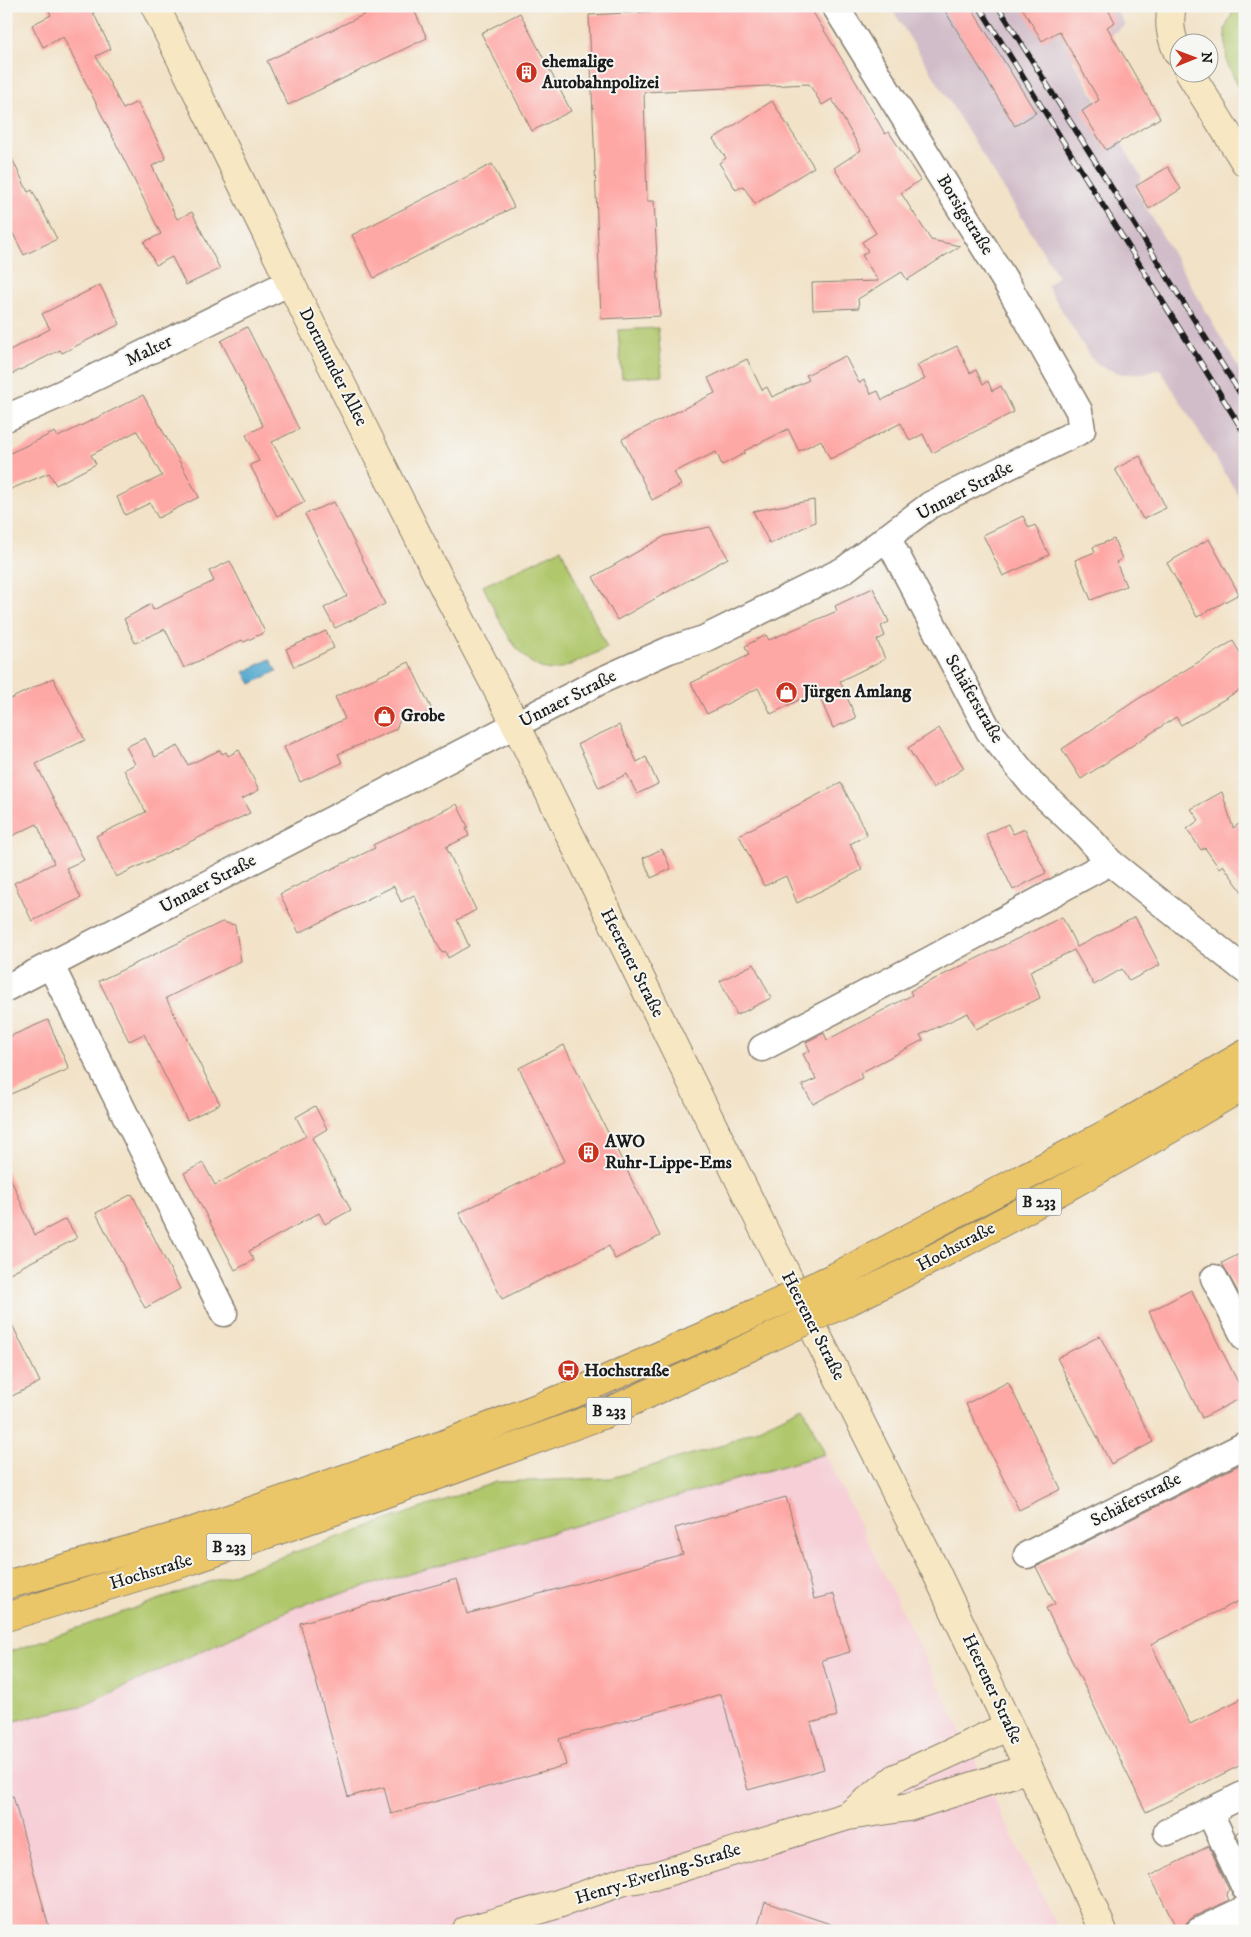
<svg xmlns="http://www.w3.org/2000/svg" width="1251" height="1937" viewBox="0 0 1251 1937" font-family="'IM FELL DW Pica',serif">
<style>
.built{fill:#f6cfd7}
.industrial{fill:#d1bdc9}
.green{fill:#b0c76c;stroke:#667244}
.water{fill:#53a8cf;stroke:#386276}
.building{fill:#fea8a6}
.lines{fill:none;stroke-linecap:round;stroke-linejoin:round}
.street-casing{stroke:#877f72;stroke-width:29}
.secondary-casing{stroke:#877f72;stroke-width:30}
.primary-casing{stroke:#877f72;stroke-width:30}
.street{stroke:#fff;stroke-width:26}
.secondary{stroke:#f7e8c3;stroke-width:28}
.primary{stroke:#ebc669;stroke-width:28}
.rail-casing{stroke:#1c1c1c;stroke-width:5.5}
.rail{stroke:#f6f6f2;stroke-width:4;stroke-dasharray:11;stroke-linecap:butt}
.primary-bridge-casing{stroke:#877f72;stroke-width:30;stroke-linecap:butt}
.primary-bridge{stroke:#ebc669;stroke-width:28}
.labels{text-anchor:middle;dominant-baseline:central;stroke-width:4;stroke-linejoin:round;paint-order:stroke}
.shield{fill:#f6f6f2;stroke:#5d5d5c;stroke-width:1}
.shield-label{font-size:16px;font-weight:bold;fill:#1c1c1c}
.poi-label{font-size:18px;font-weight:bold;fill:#1c1c1c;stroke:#f6f6f2;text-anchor:start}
.street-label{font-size:18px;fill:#1c1c1c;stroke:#f6f6f2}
</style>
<rect width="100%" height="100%" fill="#f6f6f2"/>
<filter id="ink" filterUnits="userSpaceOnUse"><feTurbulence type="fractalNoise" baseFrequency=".02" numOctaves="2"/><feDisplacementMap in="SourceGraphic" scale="10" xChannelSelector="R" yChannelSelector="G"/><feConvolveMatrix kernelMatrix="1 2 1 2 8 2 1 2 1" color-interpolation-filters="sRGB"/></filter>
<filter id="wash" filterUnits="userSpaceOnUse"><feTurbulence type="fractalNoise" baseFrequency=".0096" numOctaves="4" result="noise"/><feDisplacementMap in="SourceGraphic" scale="20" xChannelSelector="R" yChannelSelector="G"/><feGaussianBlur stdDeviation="1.12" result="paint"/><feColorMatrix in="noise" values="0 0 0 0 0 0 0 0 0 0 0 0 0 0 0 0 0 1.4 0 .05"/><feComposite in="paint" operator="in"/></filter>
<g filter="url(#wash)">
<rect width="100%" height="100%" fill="#f2e2c7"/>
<!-- built -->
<path class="built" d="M825,1454l234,477h-1053v-208l79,-18 213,-99z"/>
<!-- industrial -->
<path class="industrial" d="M890,6h224l11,19 -52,35 69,118 -7,10 110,191v127l-85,-137 -13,4 -25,1 -20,-7 -11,-9 -44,-72 11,-10z"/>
<!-- green -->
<path class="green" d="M1245,6v95l-18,-38 -2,-34 10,-22z
M658,328l4,47 -40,3 -4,-48z
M561,549l46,99c-11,5 -43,21 -53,22 -36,2 -58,-59 -71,-84z
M803,1407l22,47 -527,152 -213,99 -79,18v-70l490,-171 115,-4 112,-33z"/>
<!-- water -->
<path class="water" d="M270,659l7,12 -26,13 -7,-12z"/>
<g id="blocks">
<!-- building -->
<path class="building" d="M47,6h43l21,43 -15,7 27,53 14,-7 15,28 14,29 -14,7 25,53 15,-7 28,57 -34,16 -14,-28 -16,8 -12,-23 17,-8 -98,-197 -20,10 -11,-22 19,-10z
M382,6h30l15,32 -139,67 -21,-44z
M706,6h103l47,76 29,52 4,-2 31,48 -19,13 30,47 29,6 -53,34 -5,-8 -44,27 1,9 -46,2 -1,-27 66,-2 -16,-26 6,-4 -6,-9 14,-9 -42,-65 27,-18 -29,-51 -10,6 -13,-21 -165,8 3,109h7l6,115 -59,3 -12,-304 110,-6z
M942,6h28l66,107 -21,13z
M1021,6h85l9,16 -8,5 53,91 -54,32 -24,-39 17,-11 -40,-69 -17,10z
M520,13l51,98 -39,20 -51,-98z
M772,101l42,66 -59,37 -12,-18 -7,4 -17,-27 7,-5 -13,-19z
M6,146l22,46 4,-2 25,49 -33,16 -18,-35z
M492,164l22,43 -140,71 -22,-43z
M1168,167l13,22 -32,20 -13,-23z
M100,285l20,39 -58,29 -2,-3 -54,27v-25l44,-23 -8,-15z
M247,327l52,102 -27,13 33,60 -28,14 -27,-51 9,-4 -13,-26 17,-9 -42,-85z
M957,346l13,27 6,-3 7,14 5,-3 4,10 9,-5 13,26 -82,41 -9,-19 -13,7 -9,-18 -71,36 -9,-19 -22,11 -11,-22 -44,22 1,2 -23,12 -6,-13 -42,20 7,13 -29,15 -30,-61 93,-46 -7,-15 39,-19 15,31 5,-3 5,10 37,-17 -3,-5 39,-19 14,27 5,-3 7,14 7,-3 4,9 43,-21 -8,-14z
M143,395l56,102 -41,21 -8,-15 -25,12 -8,-18 45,-21 -25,-45 -46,24 5,9 -40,21 -7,-12 -43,18v-36l49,-23 3,5z
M1140,456l26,52 -23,11 -28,-50z
M814,500l1,22 -45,22 -17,-33z
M334,502l51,102 -50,24 -11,-20 23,-12 -42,-82z
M1023,516l6,12 6,-3 14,30 -46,21 -20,-41z
M710,527l18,31 -111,62 -24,-43 72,-41z
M1114,539l8,20 -6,3 10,24 -35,14 -16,-40 20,-8 -2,-5z
M1209,539l30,55 -42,23 -30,-54z
M230,561l35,71 -21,10 -2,-2 -58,28 -19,-39 -30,14 -11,-24 27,-15 2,6 61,-29 -5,-10z
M873,588l16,34 -8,4 4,10 -8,4 8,19 -45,22 16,37 -23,10 -16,-37 -46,23 -13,-26 -51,26 -16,-31 58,-28 -4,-9 21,-11 3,5 68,-29 -2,-5z
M326,631l8,17 -40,19 -8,-18z
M1233,641l12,20v26l-64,38 -5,-8 -95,62 -19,-30 76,-50z
M409,662l23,48 -16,8 -14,-3 -6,14 -58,25 4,9 -42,19 -16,-35 61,-28 -10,-22z
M53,678l32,62 -49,24 48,96 -18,8 15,30 -49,23 -18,-38 40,-20 -17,-39 -31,15v-138z
M619,725l18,37 9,-5 12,27 -21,10 -10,-20 -28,14 -21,-44z
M939,728l25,40 -31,20 -25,-40z
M145,738l10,19 23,-11 10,19 32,-15 2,4 4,-2 2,4 11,-6 20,40 -17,9 8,14 -134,64 -20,-41 50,-24 -22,-42 11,-6 -9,-17z
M841,783l26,52 -17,9 12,26 -65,33 -11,-27 -22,10 -25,-51z
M1222,792l11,36 12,-8v76l-22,-31 -4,3 -14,-20 -4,2 -14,-21 12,-9 -8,-11z
M457,804l11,23 -2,1 3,8 -23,11 30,63 -19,10 12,26 -21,12 -3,-7 -3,2 -28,-58 -13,7 -7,-16 -95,47 -19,-39 95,-46 -2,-3z
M1008,824l5,10 12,-5 21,44 -33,17 -27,-56z
M662,849l9,20 -20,9 -8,-20z
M1062,917l15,30 58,-30 25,48 -31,16 -7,-12 -28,16 -20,-35 -44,21 10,27 -64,31 -8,-16 -48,22 3,5 -63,33 2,5 -49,26 -11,-19 14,-6 -13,-25 7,-3 -4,-9 18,-9 3,7 85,-45 -2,-4z
M222,922l13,3 6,36 -75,37 54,106 -33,16 -43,-86 -15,7 -30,-60z
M754,964l17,34 -34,17 -17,-34z
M48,1020l21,49 -63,27v-58z
M564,1045l96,191 -45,23 -6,-13 -107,53 -43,-86 106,-52 -46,-93z
M315,1106l12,23 -15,9 39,72 -26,14 -6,-11 -70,38 5,9 -19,10 -51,-97 19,-10 12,22 91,-49 -10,-19z
M6,1168l29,67 31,-16 11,19 -71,37z
M132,1194l48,95 -35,19 -49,-95z
M1245,1251v54l-23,-42z
M1191,1290l54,106 -43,22 -53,-106z
M6,1312l34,70 -34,17z
M1100,1336l53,106 -42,22 -54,-106z
M1008,1382l53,107 -42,21 -53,-106z
M1245,1462v136l-94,46 39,80 55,-27v66l-99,49 -100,-204 9,-4 -19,-37z
M786,1497l28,102 20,-5 16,58 -28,8 15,56 -26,7 13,46 -76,21 -27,-96 -162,45 7,26 -175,49 -7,-27 -36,10 -48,-174 157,-44 10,35 216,-60 -8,-26z
M13,1796l37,135h-44v-134z
M1245,1828v24l-9,-19z
M1209,1846l20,44 -3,3 3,7 -36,17 -7,6 -2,8h-6l-28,-55z
M765,1902l74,25v4h-83z"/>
</g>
</g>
<g filter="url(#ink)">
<use href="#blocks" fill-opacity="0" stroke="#877f72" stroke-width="1"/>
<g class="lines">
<defs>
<path id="street" d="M6,418l57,-25 227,-111
M887,537l102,194 44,54 53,50 24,27 135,108
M51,966l173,347
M6,988l596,-308 67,-30 35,-11 140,-69 86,-65 152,-75 -3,-19 -70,-124 -174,-281
M762,1048l168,-88 180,-98
M1214,1278l31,60
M1027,1555l218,-110
M1209,1811l36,77
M1167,1832l78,-38
M1199,1931l46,-22"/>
<path id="secondary" d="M155,6l135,276 150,298 76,145 252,513 168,334 137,290 30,69
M1172,6c-4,18 -1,31 6,47
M1189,72l56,90
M849,1815l47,-37 113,-52
M466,1931l89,-26 69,-24 30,-5 194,-60 61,-9 120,-39"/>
<path id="primary" d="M835,1277l277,-146 133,-77
M847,1302c135,-67 268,-139 398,-217
M6,1585l179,-51 257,-89 131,-51 178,-79
M6,1617l186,-57 258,-89 152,-56 161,-74"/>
</defs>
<!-- street casing -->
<use href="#street" class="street-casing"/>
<!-- secondary casing -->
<use href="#secondary" class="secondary-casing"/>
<!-- primary casing -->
<use href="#primary" class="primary-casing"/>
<!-- street -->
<use href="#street" class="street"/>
<!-- secondary -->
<use href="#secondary" class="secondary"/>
<!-- primary -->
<use href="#primary" class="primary"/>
<defs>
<path id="rail" d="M979,6l266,428
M998,6l247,395"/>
</defs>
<!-- rail casing -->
<use href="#rail" class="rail-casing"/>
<!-- rail -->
<use href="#rail" class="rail"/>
<defs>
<path id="primary-bridge" d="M751,1315l84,-38
M763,1341l84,-39"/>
</defs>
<!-- primary-bridge casing -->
<use href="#primary-bridge" class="primary-bridge-casing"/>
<!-- primary-bridge -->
<use href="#primary-bridge" class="primary-bridge"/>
</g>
</g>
<!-- icons -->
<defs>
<symbol id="building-disc" viewBox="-11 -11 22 22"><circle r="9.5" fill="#c8321e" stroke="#f6f6f2"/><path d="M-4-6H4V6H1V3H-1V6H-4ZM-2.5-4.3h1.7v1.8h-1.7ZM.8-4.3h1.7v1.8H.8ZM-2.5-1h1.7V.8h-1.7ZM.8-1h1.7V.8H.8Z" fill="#fff"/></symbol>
<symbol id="shop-disc" viewBox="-11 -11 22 22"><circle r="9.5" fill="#c8321e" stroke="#f6f6f2"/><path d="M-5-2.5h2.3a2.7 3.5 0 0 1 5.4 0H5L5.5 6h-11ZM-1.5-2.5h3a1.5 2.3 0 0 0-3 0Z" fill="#fff"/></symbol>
<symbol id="bus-disc" viewBox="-11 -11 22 22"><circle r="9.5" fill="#c8321e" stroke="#f6f6f2"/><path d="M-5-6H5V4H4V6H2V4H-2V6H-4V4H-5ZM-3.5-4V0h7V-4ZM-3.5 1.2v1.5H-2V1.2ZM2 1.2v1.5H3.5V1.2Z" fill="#fff"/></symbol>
</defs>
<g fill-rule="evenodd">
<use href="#building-disc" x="514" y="60" width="25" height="25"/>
<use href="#shop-disc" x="774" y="680" width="25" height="25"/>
<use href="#shop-disc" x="372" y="704" width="25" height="25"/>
<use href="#building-disc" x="576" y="1140" width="25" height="25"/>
<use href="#bus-disc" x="556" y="1358" width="25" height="25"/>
</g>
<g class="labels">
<!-- shield labels -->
<g class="shield">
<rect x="1016.5" y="1188.5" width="45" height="27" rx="4"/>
<rect x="586.5" y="1397.5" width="45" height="27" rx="4"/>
<rect x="206.5" y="1533.5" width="45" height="27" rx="4"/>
</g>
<g class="shield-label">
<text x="1039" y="1202">B 233</text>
<text x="609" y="1411">B 233</text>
<text x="229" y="1547">B 233</text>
</g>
<!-- poi labels -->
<g class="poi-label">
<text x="542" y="62">ehemalige<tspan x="542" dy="21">Autobahnpolizei</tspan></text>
<text x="803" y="692">Jürgen Amlang</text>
<text x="401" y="716">Grobe</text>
<text x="605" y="1142">AWO<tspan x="605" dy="21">Ruhr-Lippe-Ems</tspan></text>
<text x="584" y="1371">Hochstraße</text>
</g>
<!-- street labels -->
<g class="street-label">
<text transform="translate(965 215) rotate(58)">Borsigstraße</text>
<text transform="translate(149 351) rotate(-26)">Malter</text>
<text transform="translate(333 367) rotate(63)">Dortmunder Allee</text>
<text transform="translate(965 491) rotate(-28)">Unnaer Straße</text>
<text transform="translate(568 699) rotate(-27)">Unnaer Straße</text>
<text transform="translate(974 699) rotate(60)">Schäferstraße</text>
<text transform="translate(208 884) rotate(-28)">Unnaer Straße</text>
<text transform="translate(632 963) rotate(63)">Heerener Straße</text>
<text transform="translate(956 1247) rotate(-28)">Hochstraße</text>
<text transform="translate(813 1326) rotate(63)">Heerener Straße</text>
<text transform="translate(1136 1500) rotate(-27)">Schäferstraße</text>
<text transform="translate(151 1572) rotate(-17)">Hochstraße</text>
<text transform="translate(992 1689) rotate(65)">Heerener Straße</text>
<text transform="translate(658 1874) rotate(-17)">Henry-Everling-Straße</text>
</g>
</g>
<!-- margin -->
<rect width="1251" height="1937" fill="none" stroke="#f6f6f2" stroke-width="25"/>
<!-- north arrow -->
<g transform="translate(1194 58) rotate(89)"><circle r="24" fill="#f6f6f2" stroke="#9f9f9c"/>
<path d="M0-4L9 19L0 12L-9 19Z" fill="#c8321e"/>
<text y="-8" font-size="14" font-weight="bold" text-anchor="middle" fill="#1c1c1c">N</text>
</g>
</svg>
